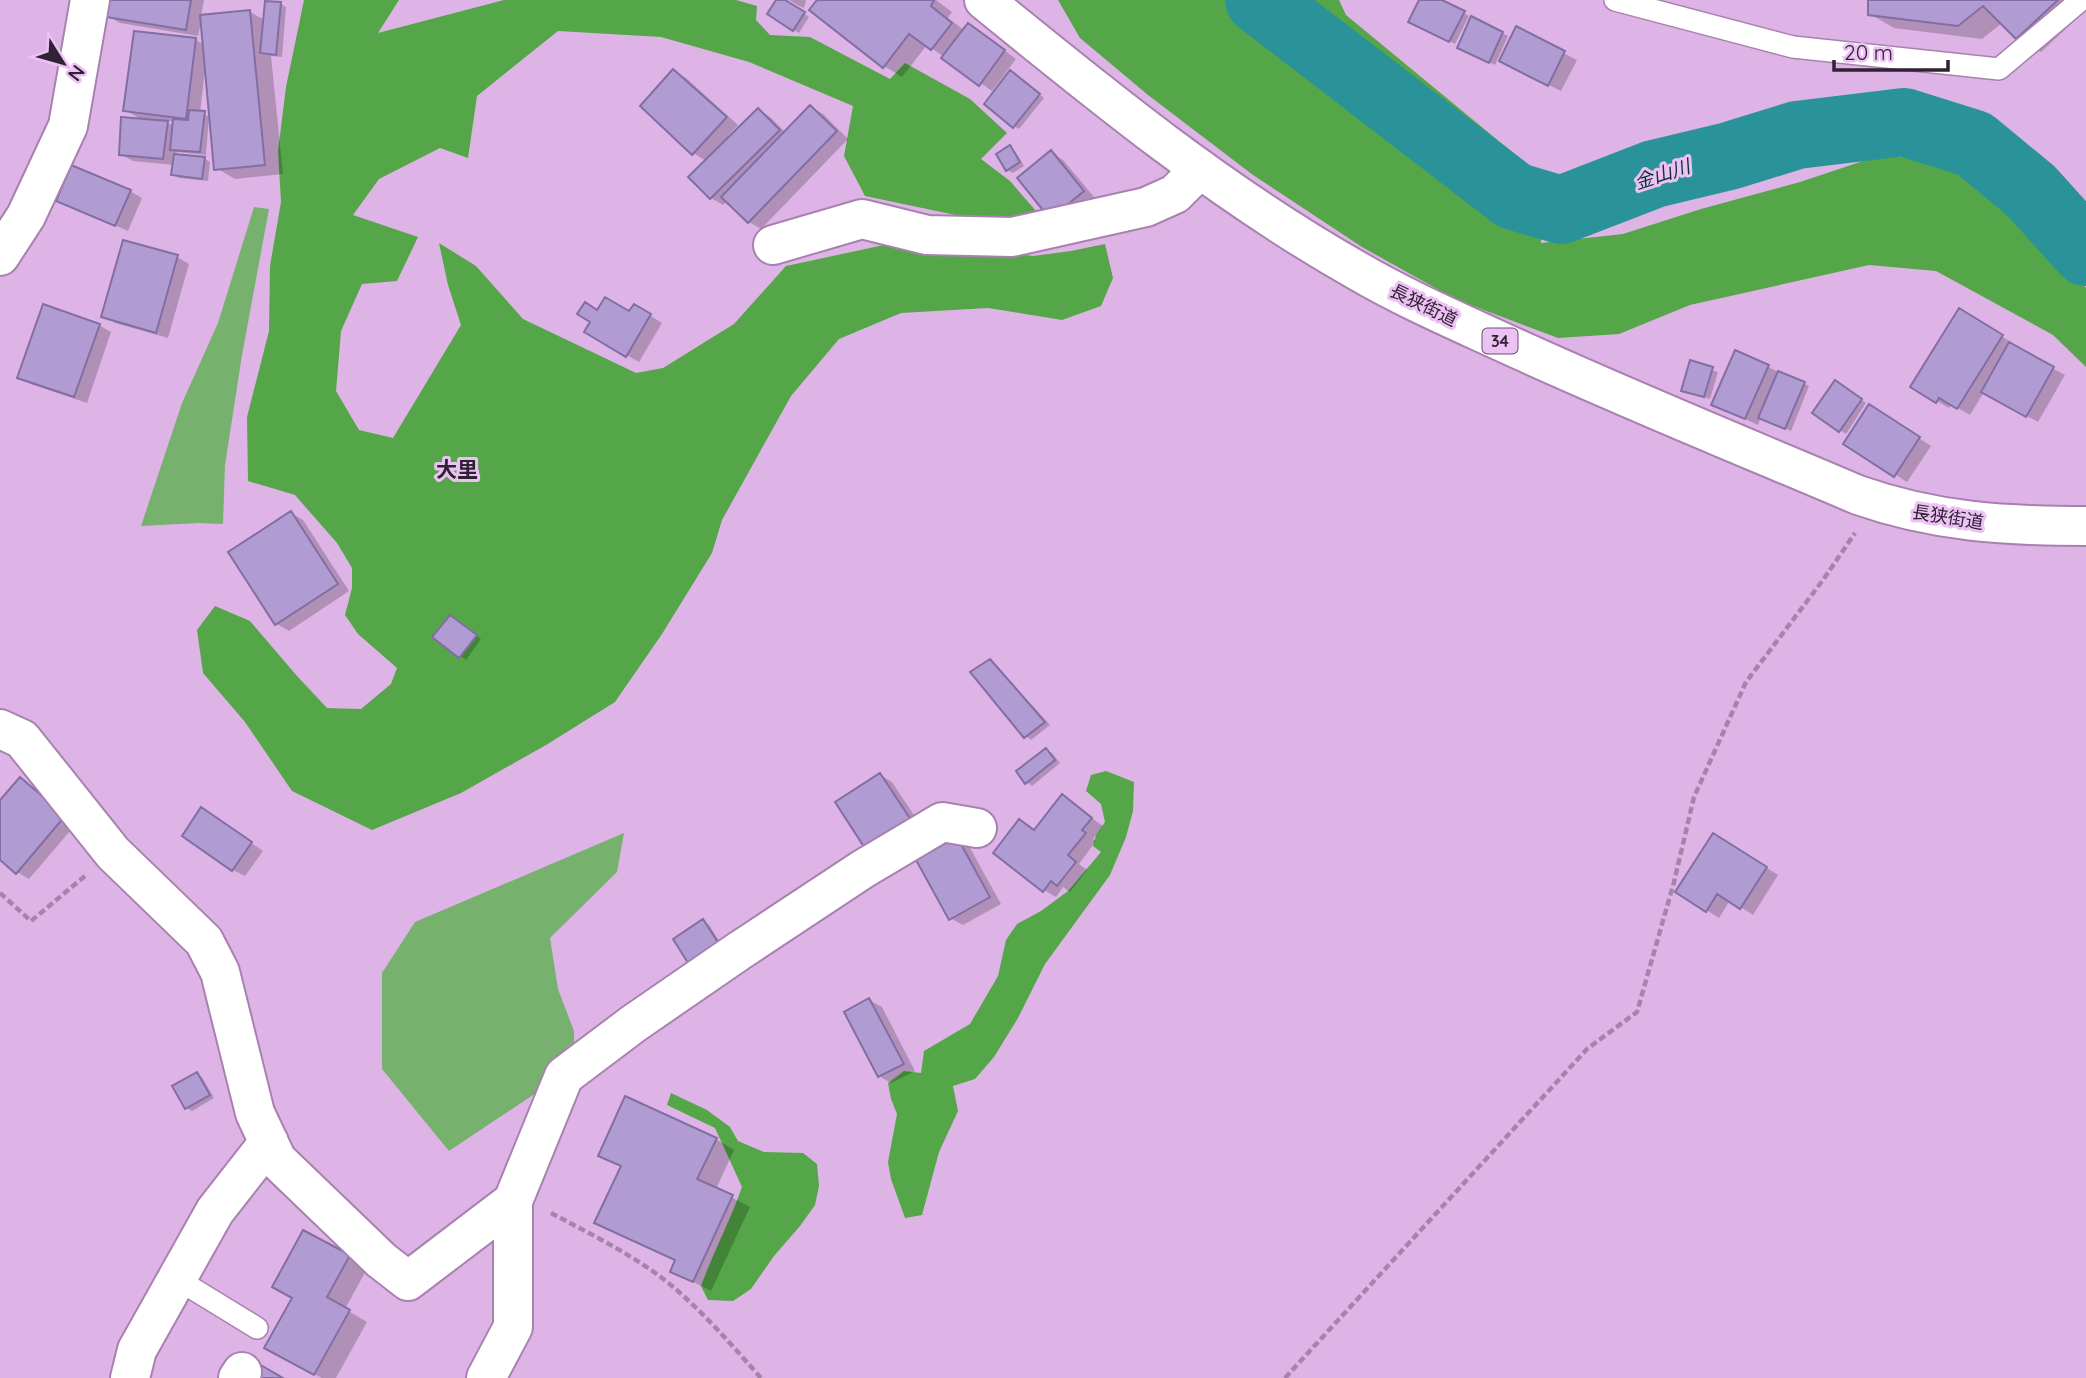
<svg xmlns="http://www.w3.org/2000/svg" width="2086" height="1378" viewBox="0 0 2086 1378" font-family="Quicksand,'Noto Sans JP',sans-serif">
<style>
.green{fill:#76b16e}
.forest{fill:#54a648}
.shadow{fill:#0003;fill-rule:evenodd}
.lines{fill:none;stroke-linecap:round;stroke-linejoin:round}
.river{stroke:#2a9399;stroke-width:68}
.building{fill:#b09cd3;stroke:#826ea3;stroke-width:2}
.lane-casing{stroke:#a981b0;stroke-width:24}
.street-casing{stroke:#a981b0;stroke-width:42}
.primary-casing{stroke:#a981b0;stroke-width:42}
.path{stroke:#a584ac;stroke-width:4.5;stroke-dasharray:7 3.5;stroke-linecap:butt}
.lane{stroke:#fff;stroke-width:21}
.street{stroke:#fff;stroke-width:38}
.primary{stroke:#fff;stroke-width:38}
.labels{text-anchor:middle;dominant-baseline:central;stroke-width:6;stroke-linejoin:round;paint-order:stroke}
.shield{fill:#ecc1f3;stroke:#69516d;stroke-width:2}
.shield-label{font-size:16px;font-weight:bold;fill:#312134}
.street-label{font-size:18px;fill:#312134;stroke:#ecc1f3}
.water-label{font-size:19px;font-style:italic;fill:#113032;stroke:#ecc1f3}
.quarter-label{font-size:21px;font-weight:bold;fill:#312134;stroke:#ecc1f3}
</style>
<rect width="100%" height="100%" fill="#deb4e6"/>
<!-- green -->
<path class="green" d="M254,207l15,2 -27,146 -17,110 -2,59 -24,-1 -58,3 41,-123 36,-80z
M624,833l-7,39 -67,66 8,51 16,42v11l-35,49 -90,60 -67,-82v-96l33,-51z"/>
<!-- forest -->
<path class="forest" d="M304,0h95l-21,33 126,-33h232l21,6 -1,14 14,15 40,2 80,42 15,-16 65,36 37,34 -26,26 29,22 26,30 -28,15 -143,-30 -21,-40 9,-50 -104,-44 -88,-25 -103,-6 -81,65 -9,62 -28,-10 -61,31 -26,36 65,22 -21,44 -35,3 -21,47 -5,60 23,39 34,8 68,-113 -13,-40 -9,-42 37,23 47,53 113,54 27,-5 71,-44 52,-58 126,-27 121,17 38,-5 34,-7 8,34 -12,28 -39,14 -74,-12 -87,5 -62,26 -48,57 -69,124 -10,33 -50,81 -47,68 -69,43 -85,48 -89,37 -80,-39 -47,-69 -42,-49 -6,-43 18,-24 35,15 47,55 30,32 34,1 30,-25 6,-16 -39,-34 -13,-19 7,-27v-20l-15,-25 -42,-48 -47,-14 -1,-64 22,-86 1,-65 11,-64 -3,-51 8,-64z
M1058,0h281l7,15 195,161v67l82,-9 78,-25 99,-27 72,-24 58,-3 62,26 61,63 33,44v79l-33,-32 -117,-64 -67,-6 -179,40 -71,29 -61,4 -103,-39 -93,-52 -109,-72 -105,-80 -68,-57z
M1106,771l28,11 -1,29 -7,26 -16,38 -65,89 -27,54 -24,39 -19,22 -22,7 5,25 -19,41 -17,63 -17,3 -14,-39 -3,-17 9,-48 -6,-15 -3,-16 16,-12 17,2 3,-22 46,-27 28,-48 8,-36 11,-16 24,-13 27,-20 33,-39 -8,-6 3,-11 9,-13 -4,-18 -15,-13 5,-16z
M671,1093l36,17 23,17 8,14 26,11 39,1 14,11 2,22 -4,19 -15,21 -26,30 -23,33 -18,12 -25,-1 -7,-14c12,-33 29,-65 41,-99l-27,-59 -48,-23z"/>
<!-- shadow -->
<path class="shadow" d="M111,0h93l-3,16 49,-4 15,8 1,-17 15,1 5,3 -4,50 -11,-1 12,118 -48,5 -19,-11 -9,-98h-2l-5,43 11,4h-2l-3,38 -29,-3 -1,4 29,3 5,3 -2,19 -29,-3 -6,-4 2,-9 -42,-4 -13,-7 3,-35 19,1 -17,-10 10,-77 61,7 8,5 -2,-26 -4,17 -78,-13 -12,-7zM164,120l10,2v4l-10,-5z
M776,0h7l26,17 -10,16 -30,-19 8,-14z
M789,0h17l-2,8 -5,-2z
M820,0h116l16,12 -4,6 16,12 16,2 36,27 -24,32 -65,-46 -25,32 -18,-11z
M1421,0h17l31,16 -14,28 -45,-23z
M1869,0h217v10l-45,42 -24,-14 -15,-15 -20,16 -88,-11 -24,-14z
M1472,19l36,17 -13,29 -31,-15z
M1517,29l60,31 -16,31 -48,-24z
M674,71l12,7 52,47 -10,11 2,2 28,-28 12,7 16,16 25,-26 12,7 25,25 -87,90 -12,-7 -21,-21 -5,4 -12,-7 -21,-21 16,-16 -13,-8z
M1016,76l28,22 -25,31 -5,-3z
M1010,147l5,4 9,15 -11,7 -6,-3z
M1051,153l12,7 32,38 -32,26z
M130,191l12,7 -14,33 -70,-31z
M177,257l12,7 -21,74 -53,-15 -12,-7z
M635,306l27,17 -23,39 -53,-30 11,-21 33,3z
M1960,310l54,34 -2,2 53,29 -27,47 -54,-30 -14,23 -19,-11 -2,4 -36,-21z
M99,325l12,7 -24,71 -56,-19 -12,-7z
M1691,363l27,9 -8,27 -27,-9z
M1768,367l41,19 -18,45 -30,-14 -3,8 -45,-21z
M1841,385l25,18 -20,31 -32,-21z
M1881,413l50,33 -24,36 -61,-39z
M291,513l12,7 46,71 -60,40 -12,-7z
M456,620l25,19 -15,21 -31,-23z
M990,661l6,4 54,60 -19,15 -5,-4z
M1046,750l6,3 8,10 -28,23 -6,-4z
M880,775l12,7 34,51 -43,29z
M20,779l12,7 44,38 -47,55 -12,-7 -17,-14v-55z
M1062,797l41,29 -10,13 3,2 -17,23 8,6 -17,22 -7,-5 -7,10 -12,-7z
M214,817l49,34 -18,25 -12,-6z
M957,839l12,7 32,58 -38,21 -13,-7z
M1726,842l52,33 -25,40 -23,-15 -11,18 -41,-26z
M703,921l6,4 14,22 -28,18z
M869,1000l13,7 33,64 -24,12 -12,-7z
M197,1074l5,3 12,21 -22,13 -5,-3z
M716,1139l18,11 -18,39 34,18 -39,84 -39,-20 5,-10 -62,-28 -19,-11 26,-55 -22,-12z
M304,1233l64,34 -23,42 22,13 -31,56h-14l-38,-20z"/>
<g class="lines">
<!-- river -->
<path class="river" d="M1259,0l255,196 47,14 93,-36 75,-18 68,-21 107,-13 70,22 57,47 55,61"/>
</g>
<!-- building -->
<path class="building" d="M109,0h82l-5,30 -80,-13z
M776,0h9l20,12 -12,19 -26,-17z
M817,0h117l-3,6 21,17 -21,27 -22,-16 -26,34 -74,-58z
M1419,0h23l23,11 -16,31 -41,-20z
M1868,0h190l-42,39 -33,-33 -25,20 -90,-11z
M265,1l16,1 -5,53 -16,-2z
M250,10l15,155 -51,5 -14,-155z
M1471,16l32,16 -14,31 -32,-15z
M968,23l37,27 -26,36 -38,-28z
M1516,26l49,25 -17,35 -49,-25z
M134,31l62,7 -10,81 -63,-8z
M673,69l54,48 -35,38 -52,-49z
M1010,70l30,24 -27,34 -29,-24z
M810,105l27,26 -89,92 -27,-26z
M758,108l22,22 -70,69 -22,-22z
M189,110l16,1 -5,41 -30,-2 3,-31 15,1z
M121,117l47,4 -5,38 -44,-4z
M1010,145l10,17 -14,9 -10,-17z
M1051,150l33,41 -34,28 -33,-41z
M174,154l31,3 -3,22 -31,-4z
M71,165l60,25 -16,36 -59,-25z
M123,240l55,15 -22,78 -55,-16z
M605,297l24,14 5,-7 17,10 -25,43 -42,-25 6,-10 -13,-8 8,-12 12,8z
M43,304l57,20 -26,73 -57,-19z
M1959,308l44,27 -46,74 -18,-11 -3,5 -26,-16z
M2009,342l45,25 -28,50 -45,-25z
M1735,350l34,15 -24,54 -34,-14z
M1690,360l23,7 -9,30 -23,-6z
M1778,371l27,11 -20,47 -27,-11z
M1835,380l27,19 -23,33 -27,-19z
M1869,404l51,33 -26,40 -51,-33z
M291,511l47,73 -63,41 -47,-73z
M450,615l27,20 -18,23 -27,-21z
M990,659l55,63 -21,16 -54,-66z
M1046,748l9,12 -30,24 -9,-13z
M880,773l35,53 -45,30 -35,-54z
M20,777l45,39 -49,58 -16,-14v-60z
M1062,794l30,24 -10,12 4,3 -18,22 8,7 -19,24 -6,-5 -8,11 -50,-39 26,-34 15,11z
M201,807l51,35 -20,29 -50,-35z
M1713,833l54,34 -27,42 -23,-15 -11,18 -31,-20z
M957,837l33,60 -41,23 -33,-60z
M703,919l16,25 -31,19 -15,-24z
M869,998l35,66 -26,13 -34,-65z
M197,1072l13,23 -25,14 -13,-23z
M625,1096l92,42 -20,41 36,16 -40,87 -23,-10 5,-12 -81,-37 27,-57 -23,-10z
M303,1230l47,25 -23,42 23,13 -36,65 -50,-27 28,-50 -20,-11z
M259,1364l24,14h-32z"/>
<g class="lines">
<defs>
<path id="lane" d="M1615,0l178,47 206,22 82,-69
M177,1279l80,49"/>
<path id="street" d="M773,245l89,-26 65,16 85,2 134,-30 29,-13 25,-25
M0,256l26,-40 42,-90 22,-126
M0,729l22,10 91,114 91,88 16,31 35,141 22,47 104,100 27,21 105,-80v126l-27,51
M513,1201l51,-125 69,-52 106,-73 124,-82 79,-47 35,6
M130,1378l7,-28 78,-139 54,-69
M238,1378l4,-6"/>
<path id="primary" d="M984,0c119,97 238,194 372,270 46,27 94,48 142,70 119,55 240,104 360,155 77,27 147,31 228,31"/>
</defs>
<!-- lane casing -->
<use href="#lane" class="lane-casing"/>
<!-- street casing -->
<use href="#street" class="street-casing"/>
<!-- primary casing -->
<use href="#primary" class="primary-casing"/>
<!-- path -->
<path class="path" d="M0,893l31,28 54,-45
M551,1213c34,18 70,36 103,59 40,29 74,69 107,106
M1285,1378l302,-329 50,-37 37,-130 20,-85 52,-115 77,-102 32,-47"/>
<!-- lane -->
<use href="#lane" class="lane"/>
<!-- street -->
<use href="#street" class="street"/>
<!-- primary -->
<use href="#primary" class="primary"/>
</g>
<g class="labels">
<!-- shield labels -->
<rect class="shield" x="1482.5" y="328.5" width="35" height="25" rx="5"/>
<g class="shield-label">
<text x="1500" y="341">34</text>
</g>
<!-- street labels -->
<g class="street-label">
<text transform="translate(1424 305) rotate(26)">長狭街道</text>
<text transform="translate(1948 517) rotate(9)">長狭街道</text>
</g>
<!-- water labels -->
<g class="water-label">
<text transform="translate(1662 174) rotate(-18)">金山川</text>
</g>
<!-- quarter labels -->
<g class="quarter-label">
<text x="457" y="469">大里</text>
</g>
</g>
<!-- north arrow -->
<g transform="translate(63 63) rotate(127)" stroke="#ecc1f3" stroke-width="5" paint-order="stroke">
<path d="M0-5L12 26L0 18L-12 26Z" fill="#312134"/>
<text y="-10" font-size="19" font-weight="bold" text-anchor="middle" fill="#312134">N</text>
</g>
<!-- scale -->
<path d="M1834 60v10h114v-10" fill="none" stroke="#312134" stroke-width="3.5"/>
<text x="1844" y="60" font-size="21" fill="#312134" stroke="#ecc1f3" stroke-width="5" paint-order="stroke">20 m</text>
</svg>
